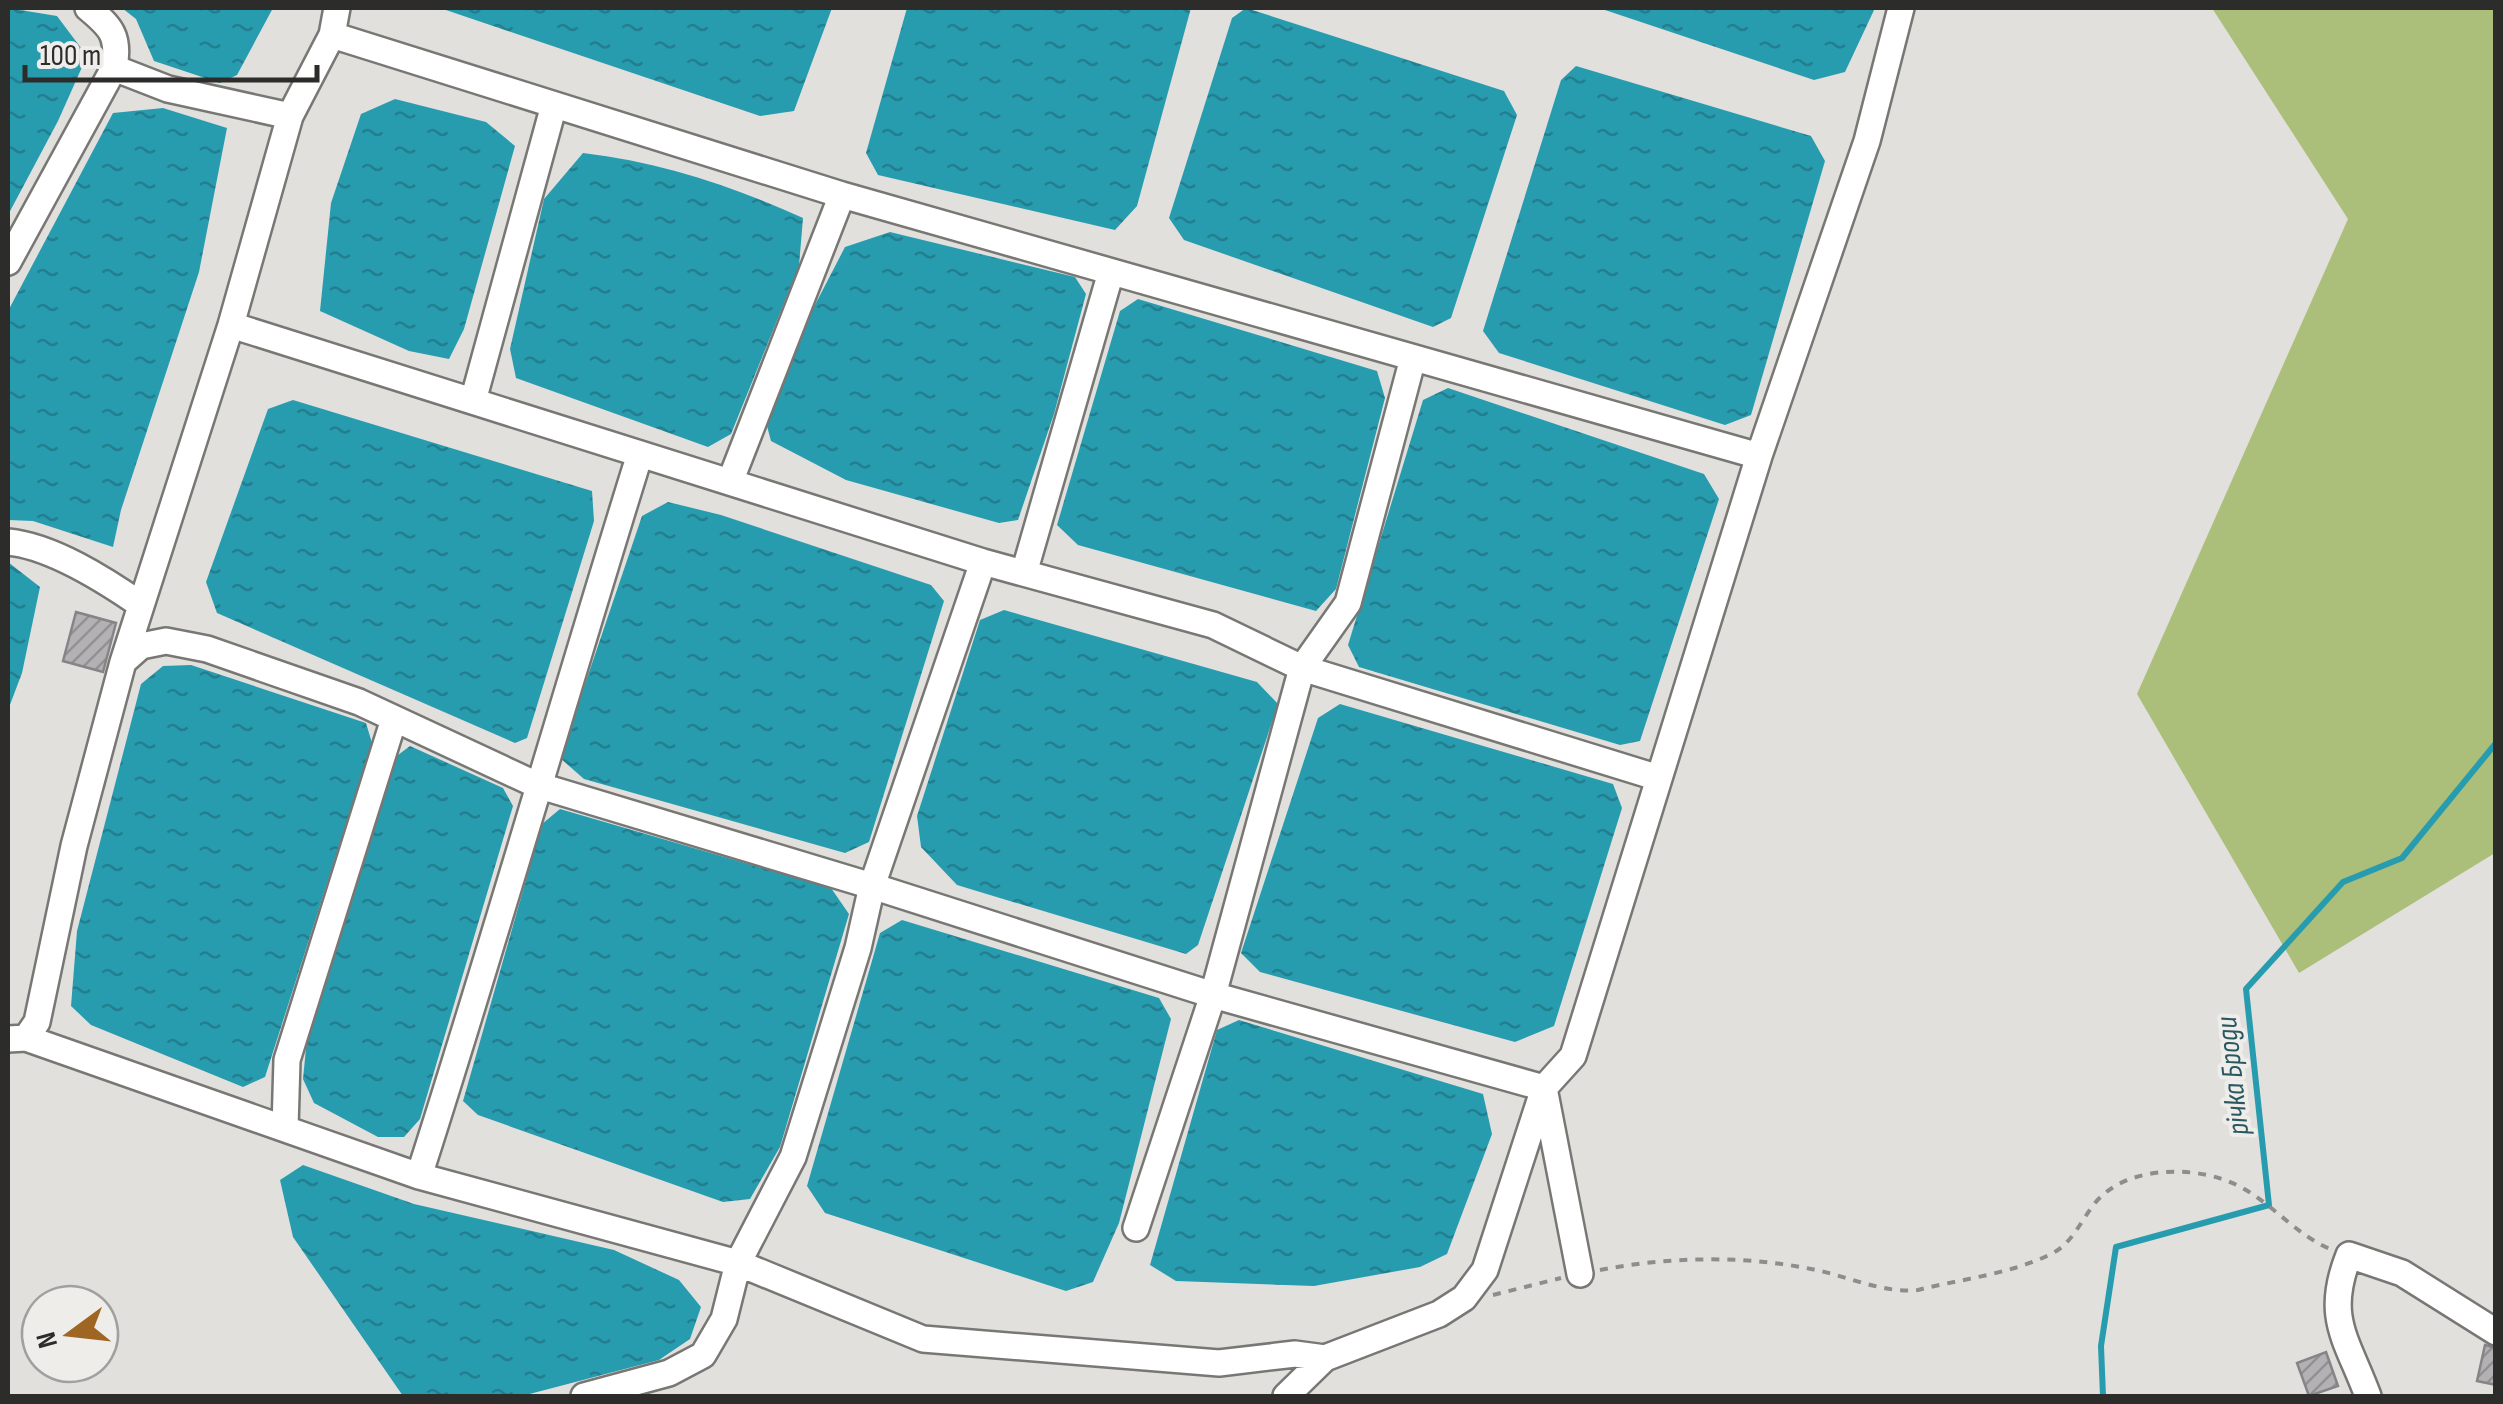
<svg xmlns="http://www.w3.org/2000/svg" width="2503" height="1404" viewBox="0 0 2503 1404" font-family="'Sofia Sans Condensed',sans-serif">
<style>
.grass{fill:#abbe7a}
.water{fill:url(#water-ripples)}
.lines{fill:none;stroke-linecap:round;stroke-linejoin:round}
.stream{stroke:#289caf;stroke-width:6}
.building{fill:url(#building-hatch);stroke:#858487;stroke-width:2.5}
.minor-casing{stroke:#787774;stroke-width:30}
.path{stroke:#8e8d8b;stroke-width:4;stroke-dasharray:8 8;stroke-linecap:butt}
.minor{stroke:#fff;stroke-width:25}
.labels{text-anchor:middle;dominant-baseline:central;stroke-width:8;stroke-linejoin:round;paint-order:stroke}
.water-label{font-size:30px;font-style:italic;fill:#2a5861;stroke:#eeedea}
</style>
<defs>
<pattern id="water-ripples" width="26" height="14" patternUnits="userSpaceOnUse" patternTransform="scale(2.5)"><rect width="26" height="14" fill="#289caf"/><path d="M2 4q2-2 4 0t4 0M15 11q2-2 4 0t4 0" fill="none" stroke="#237f8f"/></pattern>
<pattern id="building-hatch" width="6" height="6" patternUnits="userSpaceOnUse" patternTransform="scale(2.5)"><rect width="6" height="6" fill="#b3b1b4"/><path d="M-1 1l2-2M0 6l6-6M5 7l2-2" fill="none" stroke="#929093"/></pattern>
</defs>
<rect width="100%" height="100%" fill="#e1e0dd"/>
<!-- grass -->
<path class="grass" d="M2212,8h283v845l-196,120 -162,-279 211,-475z"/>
<!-- water -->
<path class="water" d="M8,8l49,8 30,40 -29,65 -50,94z
M122,8h151l-36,67 -17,8 -66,-22 -18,-42z
M440,8h392l-38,103 -34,5z
M907,8h284l-54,198 -22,24 -237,-55 -12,-22z
M1246,8l258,83 13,24 -66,203 -18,9 -249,-87 -15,-22 63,-200z
M1599,8h276l-30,64 -31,8z
M1576,66l235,70 14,25 -74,254 -26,10 -226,-72 -16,-22 78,-251z
M395,99l91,23 29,24 -51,183 -15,30 -40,-8 -89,-40 11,-108 30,-89z
M163,108l64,20 -28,144 -78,238 -8,37 -80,-26 -25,-1v-209l105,-198z
M583,153c77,9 149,33 220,65l-4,48 -68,168 -23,13 -192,-69 -6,-29 34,-150z
M890,232l185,45 11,17 -32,120 -36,106 -19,3 -153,-43 -75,-39 -4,-15 36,-98 42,-81z
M1138,299l239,72 8,27 -49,191 -20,22 -238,-66 -21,-20 63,-214z
M1448,388l256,86 15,25 -79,242 -20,4 -261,-78 -11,-22 75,-245z
M293,400l299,91 2,30 -67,217 -12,5 -298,-130 -11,-31 62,-173z
M668,502l53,13 210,70 13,16 -75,241 -24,11 -261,-74 -24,-21 82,-242z
M8,562l32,25 -18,86 -14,37z
M1004,610l253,72 21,22 -80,241 -12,9 -229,-69 -36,-38 -4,-31 63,-196z
M191,665l175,58 6,20 -107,334 -22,10 -152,-62 -20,-19 6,-75 64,-247 22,-18z
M1340,704l273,80 9,24 -68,218 -39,16 -255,-70 -19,-19 77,-235z
M410,746l93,42 10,18 -93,313 -16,18h-26l-64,-34 -11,-24 4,-41 87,-280z
M560,809l271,79 18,26 -69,233 -30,52 -27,3 -245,-87 -15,-14 79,-277z
M902,920l257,78 12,21 -52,204 -26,59 -27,9 -241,-78 -18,-27 73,-253z
M1239,1020l244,74 9,40 -45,120 -27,13 -106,19 -138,-5 -26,-16 67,-235z
M303,1165l111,39 200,46 65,30 22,27 -11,32 -31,21 -137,36h-119l-110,-159 -13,-57z"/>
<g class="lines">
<!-- stream -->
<path class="stream" d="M2103,1396l-2,-50 15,-99 153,-42 -23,-216 97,-107 59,-24 94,-115"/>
</g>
<!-- building -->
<path class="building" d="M76,612l40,11 -13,49 -40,-11z
M2485,1345l11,3v37l-19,-4z
M2326,1352l12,34 -29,10 -12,-33z"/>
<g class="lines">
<defs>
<path id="minor" d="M332,35l510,160 917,261
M114,68l54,21 122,27
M8,262l106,-194c6,-32 -3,-41 -26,-60
M231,325l752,237 230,63 89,43 357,110
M473,401l81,-296
M730,482l112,-287
M8,542c44,4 97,38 133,63
M1024,573l87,-301
M123,662l108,-337 59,-209 42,-81 5,-27
M26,1038l11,-16 37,-176 49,-184 18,-16 25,-5 41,8 152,53 178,83 335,101 341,109 331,93 -59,182 -21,28 -25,16 -114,44 -39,38
M8,1039l18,-1 393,138 319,87 185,76 296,24 76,-9 30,4
M285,1128l2,-68 107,-341
M419,1176c77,-239 146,-482 221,-722
M1136,1228l77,-233 89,-327 46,-65 65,-245
M1580,1274l-36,-186 29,-32 186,-600 108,-315 34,-133
M584,1396l85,-23 34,-18 21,-36 14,-56 55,-106 65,-209 14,-62 111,-324
M2368,1396c-21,-57 -44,-78 -19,-141l53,18 94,59"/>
</defs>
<!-- minor casing -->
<use href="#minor" class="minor-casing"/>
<!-- path -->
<path class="path" d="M1600,1270c67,-13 143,-15 211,-1 34,6 72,25 107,21 43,-11 93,-16 133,-36 21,-10 29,-32 44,-51 29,-35 88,-37 127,-24 43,14 68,53 108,70
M1493,1295l68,-17"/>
<!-- minor -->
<use href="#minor" class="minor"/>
</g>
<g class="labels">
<!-- water labels -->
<g class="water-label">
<text transform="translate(2233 1076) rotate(-96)">річка Броди</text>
</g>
</g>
<!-- border -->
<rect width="2503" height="1404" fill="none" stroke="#2c2c2b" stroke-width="20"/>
<!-- north arrow -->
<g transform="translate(70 1334) rotate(255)"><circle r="48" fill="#eeedea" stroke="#a0a09e" stroke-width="2.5"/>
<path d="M0-8L18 38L0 25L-18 38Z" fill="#9e6523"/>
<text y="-15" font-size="28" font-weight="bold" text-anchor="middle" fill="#2c2c2b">N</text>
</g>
<!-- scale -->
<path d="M25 65v15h292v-15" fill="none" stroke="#2c2c2b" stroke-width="5"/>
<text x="40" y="65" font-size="30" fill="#2c2c2b" stroke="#eeedea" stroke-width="8" paint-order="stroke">100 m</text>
</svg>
